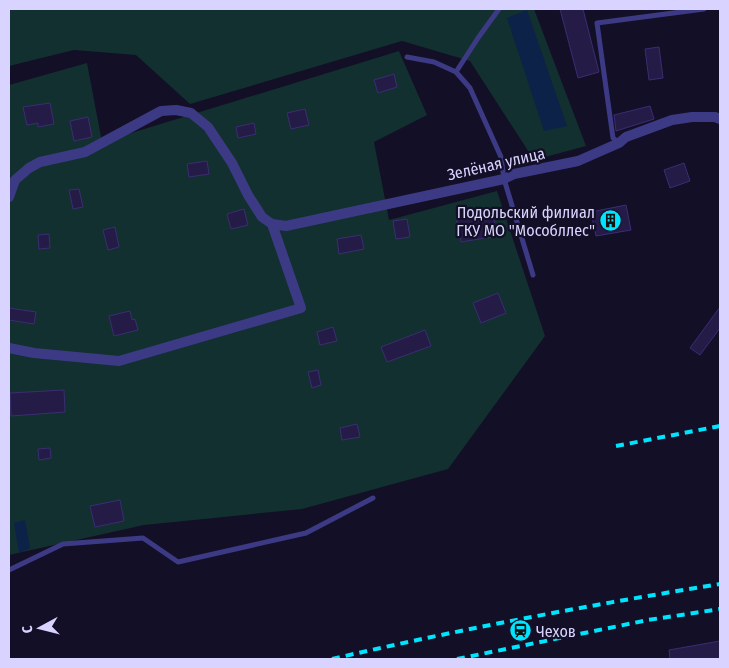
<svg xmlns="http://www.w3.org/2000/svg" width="729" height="668" viewBox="0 0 729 668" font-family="'Fira Sans Condensed',sans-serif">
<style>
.green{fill:#12302f}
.water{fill:#0c2248}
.building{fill:#241b47;stroke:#3b2d73}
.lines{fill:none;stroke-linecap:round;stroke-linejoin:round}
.service{stroke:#3d3a85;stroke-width:5}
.minor{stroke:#3d3a85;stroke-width:10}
.rail{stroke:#00e5ff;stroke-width:4;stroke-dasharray:8 6;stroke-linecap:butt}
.labels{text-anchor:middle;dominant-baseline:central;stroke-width:4.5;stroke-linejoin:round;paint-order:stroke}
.street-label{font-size:16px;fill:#d9d4ff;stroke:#130f26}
.poi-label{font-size:16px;fill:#d9d4ff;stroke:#130f26;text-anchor:end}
</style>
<rect width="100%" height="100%" fill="#130f26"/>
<!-- green -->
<path class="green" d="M9,9h525l52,137 -52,14 -64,-99 -68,-20 -212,63 -54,-49 -62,-5 -65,16z
M399,51l28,64 -53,27 15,78 108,-29 48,145 -97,133 -146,40 -158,16 -135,30v-470l78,-22 15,79z"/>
<!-- water -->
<path class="water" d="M527,10l40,116 -23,5 -37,-113z
M25,520l5,28 -11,5 -5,-30z"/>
<!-- building -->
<path class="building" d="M560,9h23l16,63 -21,6z
M659,47l4,31 -14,2 -4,-31z
M394,74l3,13 -19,6 -4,-13z
M50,103l4,21 -16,3v-4l-11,2 -4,-18z
M650,106l4,13 -38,12 -2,-16z
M305,109l4,16 -18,4 -4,-16z
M88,117l4,20 -18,4 -4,-20z
M254,123l2,11 -18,4 -2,-11z
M207,161l2,13 -20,3 -2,-13z
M684,163l6,18 -20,7 -6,-18z
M79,189l4,18 -10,2 -4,-19z
M626,205l5,25 -35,6 -5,-24z
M244,209l4,16 -17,4 -4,-15z
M492,209l5,27 -36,6 -5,-26z
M407,219l3,18 -14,2 -3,-18z
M115,227l4,20 -11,3 -5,-20z
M49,234l1,14 -11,1 -1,-14z
M361,235l3,14 -25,5 -2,-15z
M498,293l8,20 -25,10 -8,-20z
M720,307v21l-20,27 -10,-7z
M9,308l27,4 -2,12 -25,-4z
M130,311l2,9 3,-1 3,11 -24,6 -5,-20z
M333,327l4,14 -17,4 -3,-13z
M425,330l6,16 -44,16 -6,-15z
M318,370l3,15 -9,3 -4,-16z
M64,390l1,22 -54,4 -1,-23z
M357,424l3,13 -18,3 -2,-12z
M50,448l1,10 -12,2 -1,-11z
M120,500l4,21 -29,6 -5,-21z
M720,641v18h-50l-1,-9z"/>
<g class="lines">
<!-- service -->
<path class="service" d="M407,57l27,5 22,10 14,16 31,69 3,22 29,96
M456,72l22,-34 21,-29
M619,143l-6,-5 -16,-115 107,-14
M9,570l54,-26 80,-6 35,24 128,-29 67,-35"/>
<!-- minor -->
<path class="minor" d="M9,197l6,-17 14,-12 11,-6 45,-10 76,-41 15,-1 15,3 17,14 24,36 16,32 14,22 10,7 14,2 218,-47 10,-5 64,-13 41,-18 7,-6 46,-17 20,-3h23l5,2
M9,348l25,5 85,8 182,-53 -29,-84"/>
<!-- rail -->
<path class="rail" d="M616,446l104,-20
M332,659c129,-30 258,-54 388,-75
M457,659l191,-39 72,-11"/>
</g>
<!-- icons -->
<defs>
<symbol id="building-disc" viewBox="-11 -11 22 22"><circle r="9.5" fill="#00e5ff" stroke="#130f26"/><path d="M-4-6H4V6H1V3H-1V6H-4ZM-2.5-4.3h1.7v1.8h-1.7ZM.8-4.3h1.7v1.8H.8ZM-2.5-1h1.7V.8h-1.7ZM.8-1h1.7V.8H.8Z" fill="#111"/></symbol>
<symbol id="station-disc" viewBox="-11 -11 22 22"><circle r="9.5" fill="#00e5ff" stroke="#130f26"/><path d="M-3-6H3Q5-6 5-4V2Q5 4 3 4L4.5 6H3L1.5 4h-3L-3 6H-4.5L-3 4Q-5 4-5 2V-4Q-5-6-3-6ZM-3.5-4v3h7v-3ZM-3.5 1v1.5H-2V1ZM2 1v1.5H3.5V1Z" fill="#111"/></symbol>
</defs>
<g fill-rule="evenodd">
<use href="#building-disc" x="598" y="208" width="25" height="25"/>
<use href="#station-disc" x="508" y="618" width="25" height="25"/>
</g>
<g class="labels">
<!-- street labels -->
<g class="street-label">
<text transform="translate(496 164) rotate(-13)">Зелёная улица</text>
</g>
<!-- poi labels -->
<g class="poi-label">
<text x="595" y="212">Подольский филиал<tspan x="595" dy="18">ГКУ МО "Мособллес"</tspan></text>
<text x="536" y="631" text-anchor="start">Чехов</text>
</g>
</g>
<!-- border -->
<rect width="729" height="668" fill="none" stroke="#d9d4ff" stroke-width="20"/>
<!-- north arrow -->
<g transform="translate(40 628) rotate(263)" stroke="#130f26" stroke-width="4" paint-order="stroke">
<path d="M0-4L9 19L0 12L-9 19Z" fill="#d9d4ff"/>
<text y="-8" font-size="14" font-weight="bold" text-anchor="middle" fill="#d9d4ff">С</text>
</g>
</svg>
